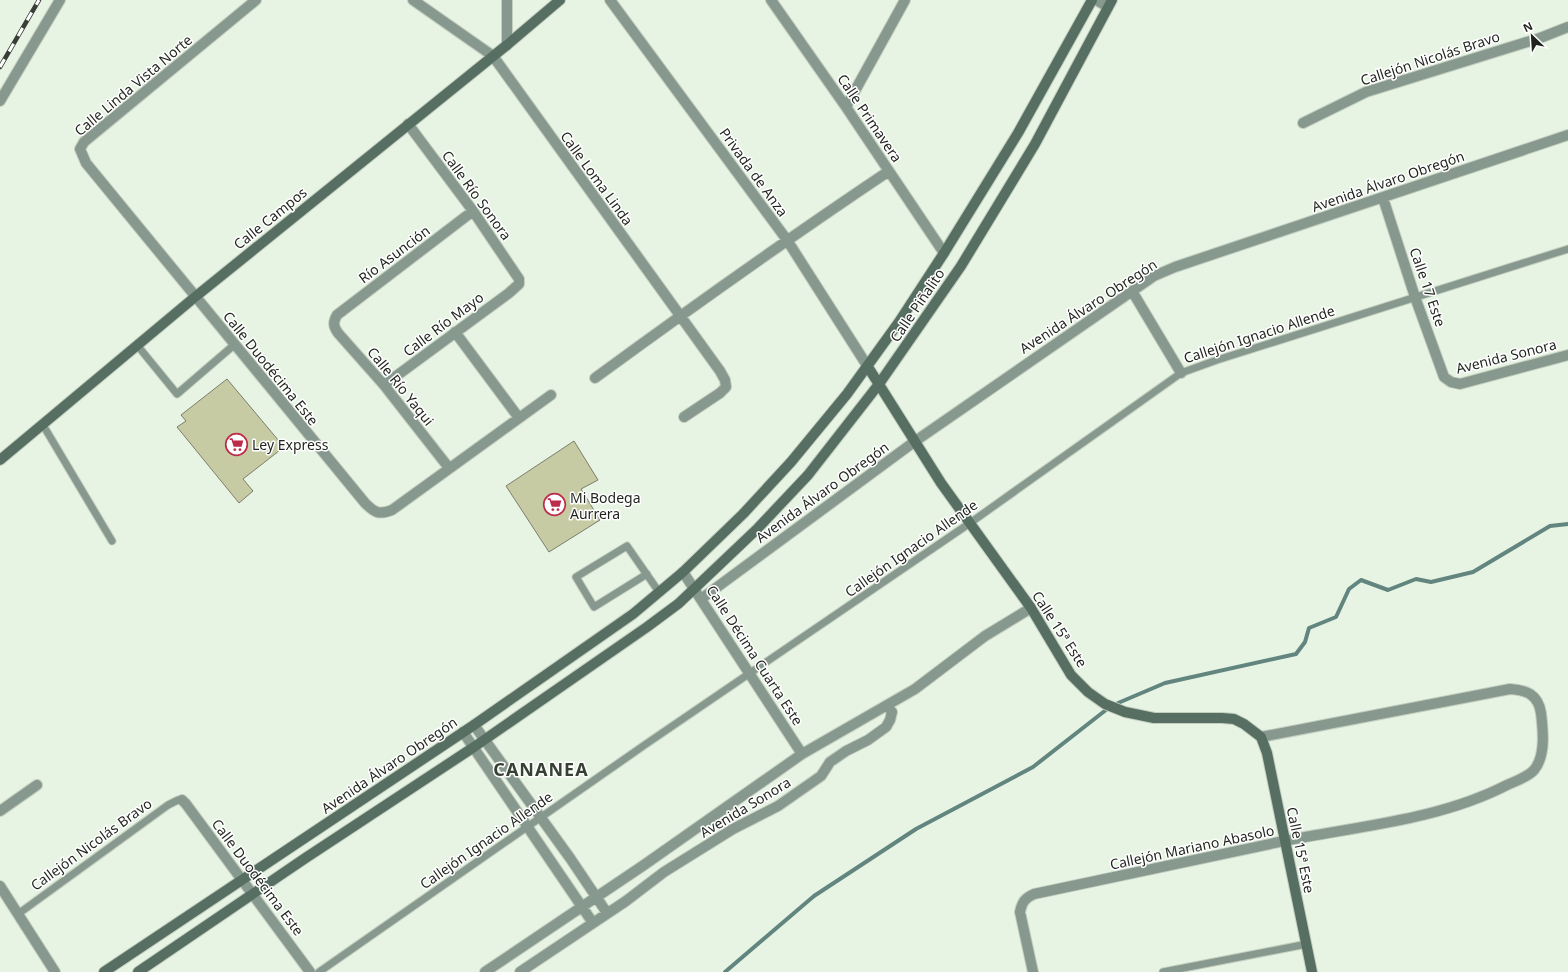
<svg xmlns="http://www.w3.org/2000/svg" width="1568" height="972" viewBox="0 0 1568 972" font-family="'Noto Sans',sans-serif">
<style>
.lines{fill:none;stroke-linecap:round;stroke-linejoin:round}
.stream{stroke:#62857f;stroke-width:4}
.building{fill:#c6cba4;stroke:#7c7e6c}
.lane-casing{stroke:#c3cebf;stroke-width:9}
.street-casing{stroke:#c3cebf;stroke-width:12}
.secondary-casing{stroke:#c3cebf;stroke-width:12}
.lane{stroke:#87988f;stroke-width:7}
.street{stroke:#87988f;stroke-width:10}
.secondary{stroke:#566f62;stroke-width:10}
.rail-casing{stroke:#393e37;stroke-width:4.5}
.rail{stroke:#fff;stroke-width:3;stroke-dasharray:9;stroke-linecap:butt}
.labels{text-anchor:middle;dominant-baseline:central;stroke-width:3;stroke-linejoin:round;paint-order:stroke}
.street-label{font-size:14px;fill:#1f231d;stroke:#fff}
.poi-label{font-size:14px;fill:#1f231d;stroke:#fff;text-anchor:start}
.district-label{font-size:18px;font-weight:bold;letter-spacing:1px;fill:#364033;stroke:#fff}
</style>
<rect width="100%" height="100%" fill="#e7f4e3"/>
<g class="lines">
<!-- stream -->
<path class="stream" d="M725,972l89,-76 102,-67 117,-62 78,-61 54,-23 131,-29 9,-12 4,-14 27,-11 13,-28 12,-9 27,10 28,-11 15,3 42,-10 77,-46 18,-2"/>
</g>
<!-- building -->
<path class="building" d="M227,379l57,68 -41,32 10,12 -14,12 -62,-76 9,-6 -5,-6z
M574,441l24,39 -17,9 19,31 -51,32 -43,-66z"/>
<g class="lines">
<defs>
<path id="lane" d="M137,345l40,49 57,-49
M43,425l69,116
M647,574l-53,33 -18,-30 51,-31 32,46
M18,914l150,-109 10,-5h4
M319,972l327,-228 324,-221 211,-150 36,-13 351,-111
M1163,972l144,-28"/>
<path id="street" d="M256,0l-172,142 -4,7 6,14 279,340c10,10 14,12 27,7l159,-115
M413,0l80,56 227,315 5,9 1,7 -6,6 -36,24
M610,0l177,240 81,127
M771,0l75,107 98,146
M1096,0l12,7
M507,45v-45
M0,101l60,-101
M846,107l59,-107
M1303,123l63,-31 174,-54 28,-11
M1383,198l32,99 29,80 7,5 9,2 108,-29
M1132,291l49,82
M455,332l64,86
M595,378c97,-71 194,-140 294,-207
M384,385l125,-92 10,-9v-5l-46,-68 -65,-87
M449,468l-65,-83 -46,-52c-5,-7 -5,-11 -1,-18l136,-104
M683,572l119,182
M701,599l213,-157 240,-166 21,-9 393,-132
M474,725l96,133 37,55
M463,732l130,191
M182,800l4,4 124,168
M0,811l37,-26
M0,886l55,86
M485,972l159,-107 158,-111 113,-65 70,-53 46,-28
M520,972l106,-71 38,-29 69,-43 45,-23 43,-30 9,-14 16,-11 22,-11 18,-13 4,-7 2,-8 -5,-7
M1033,972l-13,-60c2,-10 5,-14 14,-18 84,-17 167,-36 250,-53 75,-15 155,-21 223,-56 9,-4 21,-8 27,-15 12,-14 9,-40 7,-57 -3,-19 -15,-23 -31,-24l-249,48"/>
<path id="secondary" d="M868,367l73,116 90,125 40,67 17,17 17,12 20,8 29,6h68l12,1 10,5 17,13 6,16 45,219
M0,460l195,-163 312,-252 53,-45
M104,972l370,-247 159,-111 50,-42 60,-58 48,-52 56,-68 52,-72 45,-69 74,-120 74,-133
M138,972l166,-113 170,-112 173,-120 31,-23 80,-76 50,-53 71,-91 82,-118 74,-122 77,-144"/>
</defs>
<!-- lane casing -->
<use href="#lane" class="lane-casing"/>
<!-- street casing -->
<use href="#street" class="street-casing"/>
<!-- secondary casing -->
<use href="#secondary" class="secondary-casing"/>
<!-- lane -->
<use href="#lane" class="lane"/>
<!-- street -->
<use href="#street" class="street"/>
<!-- secondary -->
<use href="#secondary" class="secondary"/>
<defs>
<path id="rail" d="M0,67l39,-67"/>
</defs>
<!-- rail casing -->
<use href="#rail" class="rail-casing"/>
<!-- rail -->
<use href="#rail" class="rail"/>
</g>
<!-- icons -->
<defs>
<symbol id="supermarket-ring" viewBox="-11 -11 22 22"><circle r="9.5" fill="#fff" stroke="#bd2d49" stroke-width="1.5"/><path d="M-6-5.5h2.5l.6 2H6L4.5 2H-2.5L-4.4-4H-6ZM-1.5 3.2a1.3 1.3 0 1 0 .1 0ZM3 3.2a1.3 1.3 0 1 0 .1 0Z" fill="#bd2d49"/></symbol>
</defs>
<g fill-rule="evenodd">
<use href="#supermarket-ring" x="224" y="432" width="25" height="25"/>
<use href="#supermarket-ring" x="542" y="492" width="25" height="25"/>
</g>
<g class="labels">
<!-- street labels -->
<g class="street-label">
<text transform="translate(1430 58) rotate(-18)">Callejón Nicolás Bravo</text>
<text transform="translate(133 85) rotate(-40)">Calle Linda Vista Norte</text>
<text transform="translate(870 118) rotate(56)">Calle Primavera</text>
<text transform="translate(754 172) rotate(54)">Privada de Anza</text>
<text transform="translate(597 178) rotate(54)">Calle Loma Linda</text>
<text transform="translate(1388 181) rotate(-19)">Avenida Álvaro Obregón</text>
<text transform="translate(477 195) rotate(54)">Calle Río Sonora</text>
<text transform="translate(270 218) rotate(-39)">Calle Campos</text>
<text transform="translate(394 254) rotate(-37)">Río Asunción</text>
<text transform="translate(1428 287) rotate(71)">Calle 17 Este</text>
<text transform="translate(917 305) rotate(-56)">Calle Piñalito</text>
<text transform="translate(1088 306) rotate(-33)">Avenida Álvaro Obregón</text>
<text transform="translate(443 324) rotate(-37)">Calle Río Mayo</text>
<text transform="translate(1259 334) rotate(-18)">Callejón Ignacio Allende</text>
<text transform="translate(1506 356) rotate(-14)">Avenida Sonora</text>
<text transform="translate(271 368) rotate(51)">Calle Duodécima Este</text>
<text transform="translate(401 386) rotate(51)">Calle Río Yaqui</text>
<text transform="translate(822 492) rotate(-36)">Avenida Álvaro Obregón</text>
<text transform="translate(911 548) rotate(-35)">Callejón Ignacio Allende</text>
<text transform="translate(1060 629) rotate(57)">Calle 15ª Este</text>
<text transform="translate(755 655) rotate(57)">Calle Décima Cuarta Este</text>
<text transform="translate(389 765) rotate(-34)">Avenida Álvaro Obregón</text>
<text transform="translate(745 807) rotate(-31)">Avenida Sonora</text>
<text transform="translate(486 840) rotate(-35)">Callejón Ignacio Allende</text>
<text transform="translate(91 844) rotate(-36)">Callejón Nicolás Bravo</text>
<text transform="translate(1192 847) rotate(-12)">Callejón Mariano Abasolo</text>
<text transform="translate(1301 850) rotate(78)">Calle 15ª Este</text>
<text transform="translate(258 877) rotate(53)">Calle Duodécima Este</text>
</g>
<!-- poi labels -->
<g class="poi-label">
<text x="252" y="444">Ley Express</text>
<text x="570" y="497">Mi Bodega<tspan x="570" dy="16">Aurrera</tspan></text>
</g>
<!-- district labels -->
<g class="district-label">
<text x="541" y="769">CANANEA</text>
</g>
</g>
<!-- north arrow -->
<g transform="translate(1532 36) rotate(335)" stroke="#ffffff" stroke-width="3" paint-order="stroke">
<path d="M0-3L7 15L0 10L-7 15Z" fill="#1f231d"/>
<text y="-6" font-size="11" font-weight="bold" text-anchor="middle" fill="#1f231d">N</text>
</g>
</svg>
